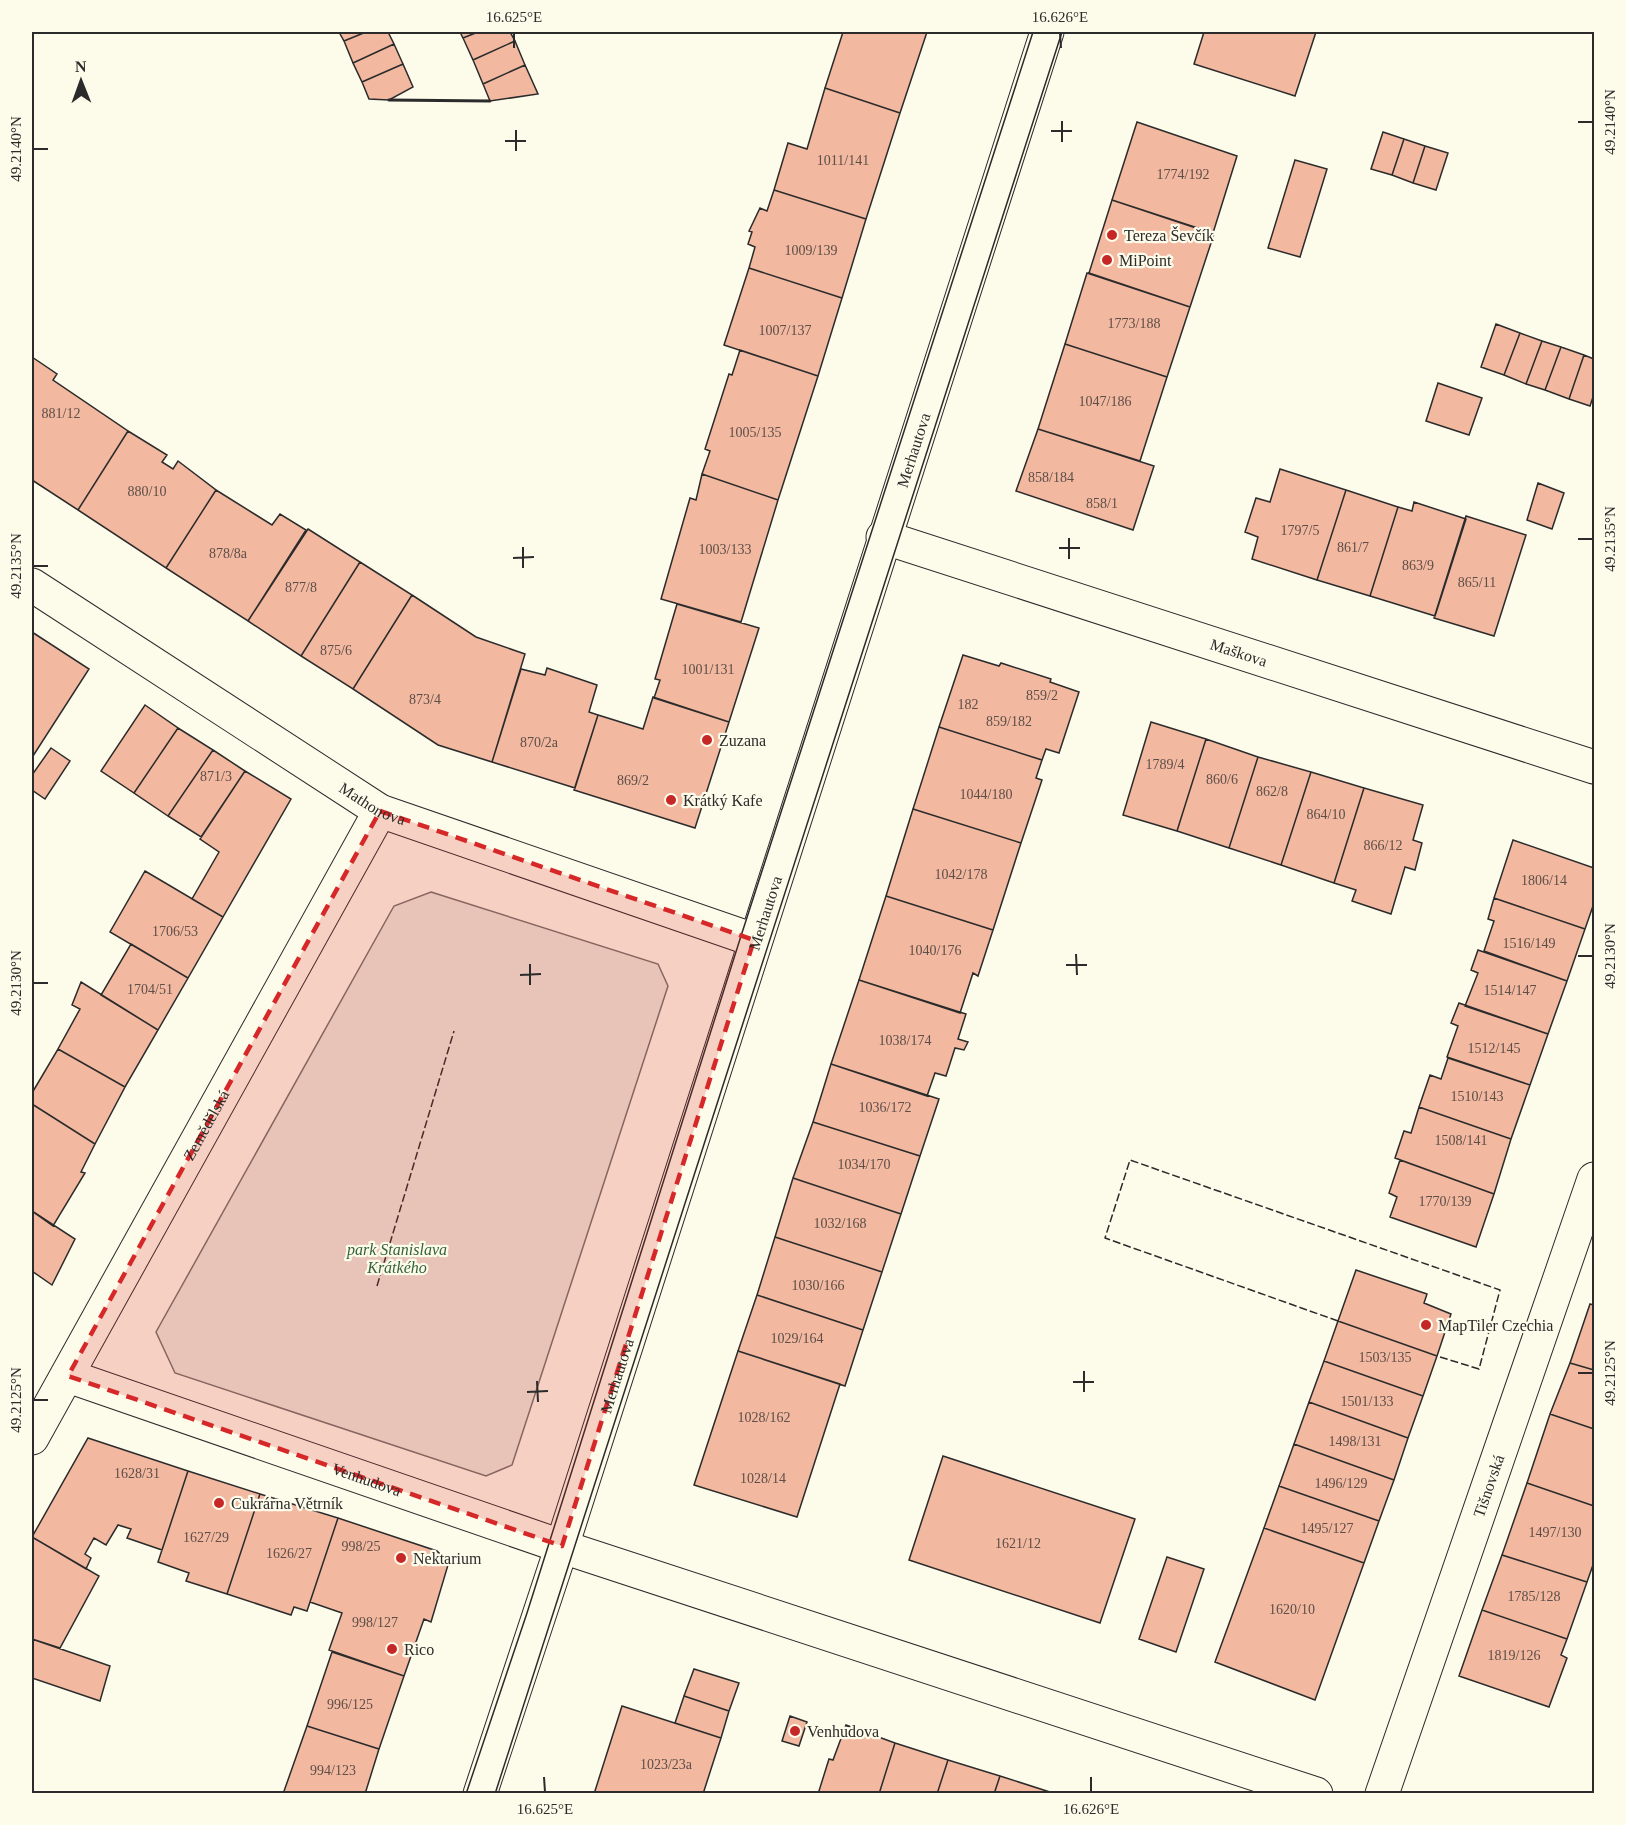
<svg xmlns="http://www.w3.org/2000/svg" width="1626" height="1825" viewBox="0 0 1626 1825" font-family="Georgia,serif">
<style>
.green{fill:#ecebdb;stroke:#74746e;stroke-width:1.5}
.building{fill:#f2b8a0;stroke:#2b2b2b;stroke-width:1.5}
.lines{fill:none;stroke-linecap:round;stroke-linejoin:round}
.minor-casing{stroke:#2b2b2b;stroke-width:35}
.minor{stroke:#fdfbea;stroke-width:33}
.tram{stroke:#2b2b2b;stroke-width:1.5}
.fence{stroke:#2b2b2b;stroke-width:1.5;stroke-dasharray:8 3;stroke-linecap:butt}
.wall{stroke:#2b2b2b;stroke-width:3}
.marked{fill:#d62828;fill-opacity:0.2;stroke:#d62828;stroke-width:4.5;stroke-dasharray:12 8;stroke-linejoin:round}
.ticks{fill:none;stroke:#2b2b2b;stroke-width:2}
.poi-dot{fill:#c62828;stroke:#fdfbea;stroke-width:2}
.labels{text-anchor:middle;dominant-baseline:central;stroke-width:4.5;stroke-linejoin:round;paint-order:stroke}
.number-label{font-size:14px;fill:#5d4e48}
.poi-label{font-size:16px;fill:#2b2b2b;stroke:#fdfbea;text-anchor:start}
.street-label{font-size:16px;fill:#2b2b2b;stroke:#fdfbea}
.park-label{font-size:16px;font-style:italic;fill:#34623c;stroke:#fdfbea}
.neatline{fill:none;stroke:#2b2b2b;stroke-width:2}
.ticks-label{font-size:15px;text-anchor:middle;fill:#2b2b2b}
</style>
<rect width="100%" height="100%" fill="#fdfbea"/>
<!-- green -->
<path class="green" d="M431,892l227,72 10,22 -156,479 -26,11 -311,-103 -19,-41 238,-426z"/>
<!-- building -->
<path class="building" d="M339,32h27l-22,9z
M366,32h22l6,12 -41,19 -9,-22z
M460,32h18l-15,6z
M478,32h32l5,9 -42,19 -10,-22z
M843,32h84l-27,81 -75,-25z
M1204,32h112l-21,64 -101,-32z
M515,41l10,24 -42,19 -10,-24z
M394,44l9,20 -41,18 -9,-19z
M403,64l10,23 -24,13 -20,-1 -7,-17z
M525,65l13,29 -48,7 -7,-17z
M825,88l75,25 -34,106 -92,-29 14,-47 19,6z
M1137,122l100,34 -24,77 -101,-33z
M1383,132l21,7 -12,36 -21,-6z
M1404,139l21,7 -12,37 -21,-8z
M1425,146l23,7 -12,37 -23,-7z
M1295,160l32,9 -27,88 -32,-9z
M774,190l92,29 -24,79 -93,-30 6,-21 -7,-3 4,-12 -3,-1 11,-23 7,3z
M1112,200l102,34 -24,73 -101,-34z
M749,268l93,30 -24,78 -94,-31z
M1087,273l103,34 -23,70 -102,-33z
M1496,324l24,9 -16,42 -23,-8z
M1520,333l22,8 -16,43 -22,-9z
M1542,341l19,6 -16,43 -19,-6z
M1065,344l102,33 -27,84 -102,-32z
M1561,347l23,8 -15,44 -24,-9z
M740,350l78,26 -40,124 -76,-26 8,-23 -5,-2 24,-75 3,1z
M1584,355l10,4v35l-4,12 -21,-7z
M32,357l25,17 -4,6 75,51 -50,79 -46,-30z
M1438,383l44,15 -13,37 -43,-14z
M1038,429l116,37 -21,64 -117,-39z
M128,431l39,24 -5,7 11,7 5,-8 38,29 -50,78 -88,-58z
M1280,469l66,21 -29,90 -65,-21 6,-22 -13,-5 11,-34 14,4z
M702,474l76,26 -37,122 -80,-23 29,-101 6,2z
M1538,483l26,10 -12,36 -25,-9z
M216,490l56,35 8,-11 26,16 -58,91 -82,-53z
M1346,490l52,17 -28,89 -53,-16z
M1414,502l52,17 -31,97 -65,-20 28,-89 14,4z
M1466,516l60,19 -32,101 -60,-18z
M308,529l52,33 -59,94 -53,-35z
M360,562l52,33 -59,94 -52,-33z
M412,595l64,42 49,17 -33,108 -54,-17 -85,-56z
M677,604l82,24 -30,94 -75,-24 6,-18 -5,-1z
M32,632l57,37 -56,87 -1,-1z
M963,655l36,11 2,-3 50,16 -1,3 29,10 -20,61 -13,-4 -4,11 -103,-33z
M547,668l50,17 -8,27 9,3 -23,73 -83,-26 29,-93 24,6z
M653,697l76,25 -34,106 -121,-38 24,-75 45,14z
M145,705l33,23 -44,65 -33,-22z
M1151,722l55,17 -29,92 -54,-16z
M939,727l103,33 -6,18 6,2 -21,63 -108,-34z
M178,728l35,22 -45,66 -34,-23z
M1206,739l52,18 -29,91 -52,-17z
M51,748l19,13 -25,38 -13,-9v-15z
M213,750l32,21 -44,66 -33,-21z
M1258,757l53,15 -30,93 -52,-17z
M245,771l46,28 -68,118 -31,-18 27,-47 -19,-13z
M1311,772l53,16 -30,95 -53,-18z
M1364,788l59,17 -10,35 9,3 -7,27 -10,-3 -14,47 -39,-13 4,-11 -22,-7z
M913,809l108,34 -28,87 -107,-34z
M1513,840l81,28v35l-9,26 -91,-31z
M145,871l78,46 -35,61 -78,-46z
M886,896l107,34 -15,46 -5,-3 -13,40 -101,-33z
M1494,898l91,31 -18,52 -83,-30 10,-30 -6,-2z
M131,944l57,34 -30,52 -57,-35z
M1478,950l89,31 -19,53 -83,-28 13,-33 -7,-3z
M859,980l107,34 -8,25 10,3 -4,8 -9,-2 -9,28 -11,-3 -8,23 -96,-32z
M81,982l77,48 -33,57 -67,-38 22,-40 -8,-4z
M1459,1003l89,31 -18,51 -83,-28 11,-31 -7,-3z
M58,1049l67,38 -30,57 -63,-40v-11z
M1448,1058l82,27 -19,54 -92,-32 11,-32 11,4z
M831,1064l108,35 -19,57 -107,-34z
M32,1104l63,40 -14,28 4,1 -32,53 -21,-15z
M1419,1107l92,32 -17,55 -99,-36 9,-27 7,2z
M813,1122l107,34 -19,58 -108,-36z
M1400,1160l94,34 -18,53 -86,-30 7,-20 -8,-4z
M793,1178l108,36 -19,58 -107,-35z
M32,1211l43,28 -23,46 -20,-14z
M775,1237l107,35 -19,58 -106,-35z
M1356,1270l71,24 -3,9 27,11 -14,42 -99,-35z
M757,1295l106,35 -18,56 -107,-35z
M1590,1304l4,1v65l-24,-7z
M1338,1321l99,35 -14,40 -99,-35z
M738,1351l102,33 -43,133 -103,-32z
M1324,1361l99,35 -15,42 -99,-36z
M1570,1363l24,7v59l-44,-15z
M1309,1402l99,36 -14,42 -100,-36z
M1550,1414l44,15v77l-67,-23z
M88,1438l100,33 -26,79 -35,-12 4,-9 -13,-4 -12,20 -12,-7 -9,16 6,4 -5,11 -54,-32z
M1294,1444l100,36 -15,41 -100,-35z
M943,1456l192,63 -35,104 -191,-63z
M188,1471l72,23 -33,100 -41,-13 3,-8 -31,-11z
M1527,1483l67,23v56l-7,20 -85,-27z
M1279,1486l100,35 -15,42 -100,-35z
M260,1494l78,24 -31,93 -13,-4 -3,8 -64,-21z
M338,1518l99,33 6,6 -1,5 6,3 -17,57 -7,-3 -20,57 -75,-26 13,-37 -32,-11z
M1264,1528l100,35 -49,137 -100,-38z
M32,1537l67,39 -39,72 -28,-9z
M1502,1555l85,27 -20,57 -85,-29z
M1167,1557l37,12 -28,83 -37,-13z
M1482,1610l85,29 -6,16 6,3 -18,49 -90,-31z
M32,1639l78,27 -10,35 -68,-23z
M332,1652l72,24 -25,73 -72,-23z
M694,1669l45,14 -10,28 -45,-15z
M684,1696l45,15 -8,27 -46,-15z
M622,1706l99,32 -18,56h-109z
M790,1716l17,6 -8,24 -17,-5z
M846,1725l49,18 -16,51h-61l11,-35 4,1z
M307,1726l72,23 -14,45h-82z
M895,1743l53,17 -11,34h-58z
M948,1760l52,16 -6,18h-57z
M1000,1776l53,17 -59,1z"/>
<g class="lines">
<defs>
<g id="minor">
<path id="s1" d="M883,537l711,230"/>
<path id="s2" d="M32,585l348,226 374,129"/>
<path id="s3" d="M68,1376l507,175 741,243"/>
<path id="s4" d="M32,1438l348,-627"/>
<path id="s5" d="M480,1794l82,-248 485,-1514"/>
<path id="s6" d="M1382,1794l212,-615"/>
</g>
</defs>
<!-- minor casing -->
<use href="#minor" class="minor-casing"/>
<!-- minor -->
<use href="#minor" class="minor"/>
<!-- tram -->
<path class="tram" d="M466,1794l61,-181 214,-677 292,-904
M495,1794c190,-587 376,-1176 567,-1762"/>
<!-- fence -->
<path class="fence" d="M377,1286l77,-255
M1338,1321l-233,-83 25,-78 370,130 -21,79 -42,-13"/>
<!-- wall -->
<path class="wall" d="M389,100l101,1"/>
</g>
<!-- marked area -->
<path class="marked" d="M380,811l374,129 -192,606 -494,-170z"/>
<!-- ticks -->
<path class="ticks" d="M514,33v15M1060,33l1,15M1062,121v21M1578,122h15M516,130v21M1051,131h21M505,141h21M33,149h15M1069,538v21M1578,539h15M523,547v21M1059,548h21M513,558l21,-1M33,566h15M1076,954l1,21M1578,956h15M530,964v21M1066,965h21M520,975l21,-1M33,983h15M1084,1371v21M1578,1373h15M537,1381l1,21M1073,1382h21M527,1392l21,-1M33,1400h15M544,1777l1,15M1091,1777v15"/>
<!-- markers -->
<g class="poi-dot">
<circle cx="1112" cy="235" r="6"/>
<circle cx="1107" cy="260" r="6"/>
<circle cx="707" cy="740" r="6"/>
<circle cx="671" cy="800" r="6"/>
<circle cx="1426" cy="1325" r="6"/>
<circle cx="219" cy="1503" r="6"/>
<circle cx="401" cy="1558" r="6"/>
<circle cx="392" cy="1649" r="6"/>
<circle cx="795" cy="1731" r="6"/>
</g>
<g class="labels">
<!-- number labels -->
<g class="number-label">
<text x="843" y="160">1011/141</text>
<text x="1183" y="174">1774/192</text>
<text x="811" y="250">1009/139</text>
<text x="1134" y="323">1773/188</text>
<text x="785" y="330">1007/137</text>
<text x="1105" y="401">1047/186</text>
<text x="61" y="413">881/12</text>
<text x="755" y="432">1005/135</text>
<text x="1051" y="477">858/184</text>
<text x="147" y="491">880/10</text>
<text x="1102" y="503">858/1</text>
<text x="1300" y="530">1797/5</text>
<text x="1353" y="547">861/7</text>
<text x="725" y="549">1003/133</text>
<text x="228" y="553">878/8a</text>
<text x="1418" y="565">863/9</text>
<text x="1477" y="582">865/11</text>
<text x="301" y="587">877/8</text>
<text x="336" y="650">875/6</text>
<text x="708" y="669">1001/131</text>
<text x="1042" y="695">859/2</text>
<text x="425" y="699">873/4</text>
<text x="968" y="704">182</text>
<text x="1009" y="721">859/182</text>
<text x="539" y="742">870/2a</text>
<text x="1165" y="764">1789/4</text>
<text x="216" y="776">871/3</text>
<text x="1222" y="779">860/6</text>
<text x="633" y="780">869/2</text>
<text x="1272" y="791">862/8</text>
<text x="986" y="794">1044/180</text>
<text x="1326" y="814">864/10</text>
<text x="1383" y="845">866/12</text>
<text x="961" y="874">1042/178</text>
<text x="1544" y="880">1806/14</text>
<text x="175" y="931">1706/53</text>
<text x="1529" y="943">1516/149</text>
<text x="935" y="950">1040/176</text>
<text x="150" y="989">1704/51</text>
<text x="1510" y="990">1514/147</text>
<text x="905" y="1040">1038/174</text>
<text x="1494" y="1048">1512/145</text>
<text x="1477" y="1096">1510/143</text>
<text x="885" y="1107">1036/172</text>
<text x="1461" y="1140">1508/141</text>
<text x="864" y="1164">1034/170</text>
<text x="1445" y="1201">1770/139</text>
<text x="840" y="1223">1032/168</text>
<text x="818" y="1285">1030/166</text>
<text x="797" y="1338">1029/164</text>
<text x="1385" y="1357">1503/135</text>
<text x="1367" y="1401">1501/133</text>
<text x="764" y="1417">1028/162</text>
<text x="1355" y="1441">1498/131</text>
<text x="137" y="1473">1628/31</text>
<text x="763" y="1478">1028/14</text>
<text x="1341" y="1483">1496/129</text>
<text x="1327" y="1528">1495/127</text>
<text x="1555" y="1532">1497/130</text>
<text x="206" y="1537">1627/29</text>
<text x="1018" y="1543">1621/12</text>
<text x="361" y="1546">998/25</text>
<text x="289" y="1553">1626/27</text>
<text x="1534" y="1596">1785/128</text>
<text x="1292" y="1609">1620/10</text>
<text x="375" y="1622">998/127</text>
<text x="1514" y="1655">1819/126</text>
<text x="350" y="1704">996/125</text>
<text x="666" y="1764">1023/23a</text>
<text x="333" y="1770">994/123</text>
</g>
<!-- poi labels -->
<g class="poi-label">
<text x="1124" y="235">Tereza Ševčík</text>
<text x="1119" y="260">MiPoint</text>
<text x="719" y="740">Zuzana</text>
<text x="683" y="800">Krátký Kafe</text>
<text x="1438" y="1325">MapTiler Czechia</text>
<text x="231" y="1503">Cukrárna Větrník</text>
<text x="413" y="1558">Nektarium</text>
<text x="404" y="1649">Rico</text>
<text x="807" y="1731">Venhudova</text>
</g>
<!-- street labels -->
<g class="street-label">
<text stroke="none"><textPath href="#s5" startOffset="1412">Merhautova</textPath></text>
<text stroke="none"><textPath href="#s1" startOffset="374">Maškova</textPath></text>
<text stroke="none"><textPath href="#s2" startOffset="405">Mathonova</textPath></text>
<text stroke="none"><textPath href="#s5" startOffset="926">Merhautova</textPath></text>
<text stroke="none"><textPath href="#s4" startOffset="358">Zemědělská</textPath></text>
<text stroke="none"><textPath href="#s5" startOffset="440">Merhautova</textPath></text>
<text stroke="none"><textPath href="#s3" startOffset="316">Venhudova</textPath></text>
<text stroke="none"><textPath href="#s6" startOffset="326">Tišnovská</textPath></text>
</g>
<!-- park labels -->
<g class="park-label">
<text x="397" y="1249">park Stanislava<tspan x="397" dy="18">Krátkého</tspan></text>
</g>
</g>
<!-- border -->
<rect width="1626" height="1825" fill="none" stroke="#fdfbea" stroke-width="66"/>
<!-- north arrow -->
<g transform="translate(81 81) rotate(359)" stroke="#fdfbea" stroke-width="4.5" paint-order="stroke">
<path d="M0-4.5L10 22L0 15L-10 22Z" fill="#2b2b2b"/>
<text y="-9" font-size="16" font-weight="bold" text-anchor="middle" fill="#2b2b2b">N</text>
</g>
<rect x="33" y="33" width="1560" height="1759" class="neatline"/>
<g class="ticks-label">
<text x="514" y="22">16.625°E</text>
<text x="1060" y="22">16.626°E</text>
<text transform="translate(1610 122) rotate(-90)" y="5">49.2140°N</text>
<text transform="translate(16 149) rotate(-90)" y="5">49.2140°N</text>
<text transform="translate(1610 539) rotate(-90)" y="5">49.2135°N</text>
<text transform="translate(16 566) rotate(-90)" y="5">49.2135°N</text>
<text transform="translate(1610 956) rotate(-90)" y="5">49.2130°N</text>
<text transform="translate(16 983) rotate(-90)" y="5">49.2130°N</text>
<text transform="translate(1610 1373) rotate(-90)" y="5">49.2125°N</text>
<text transform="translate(16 1400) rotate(-90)" y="5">49.2125°N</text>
<text x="545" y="1814">16.625°E</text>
<text x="1091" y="1814">16.626°E</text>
</g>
</svg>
